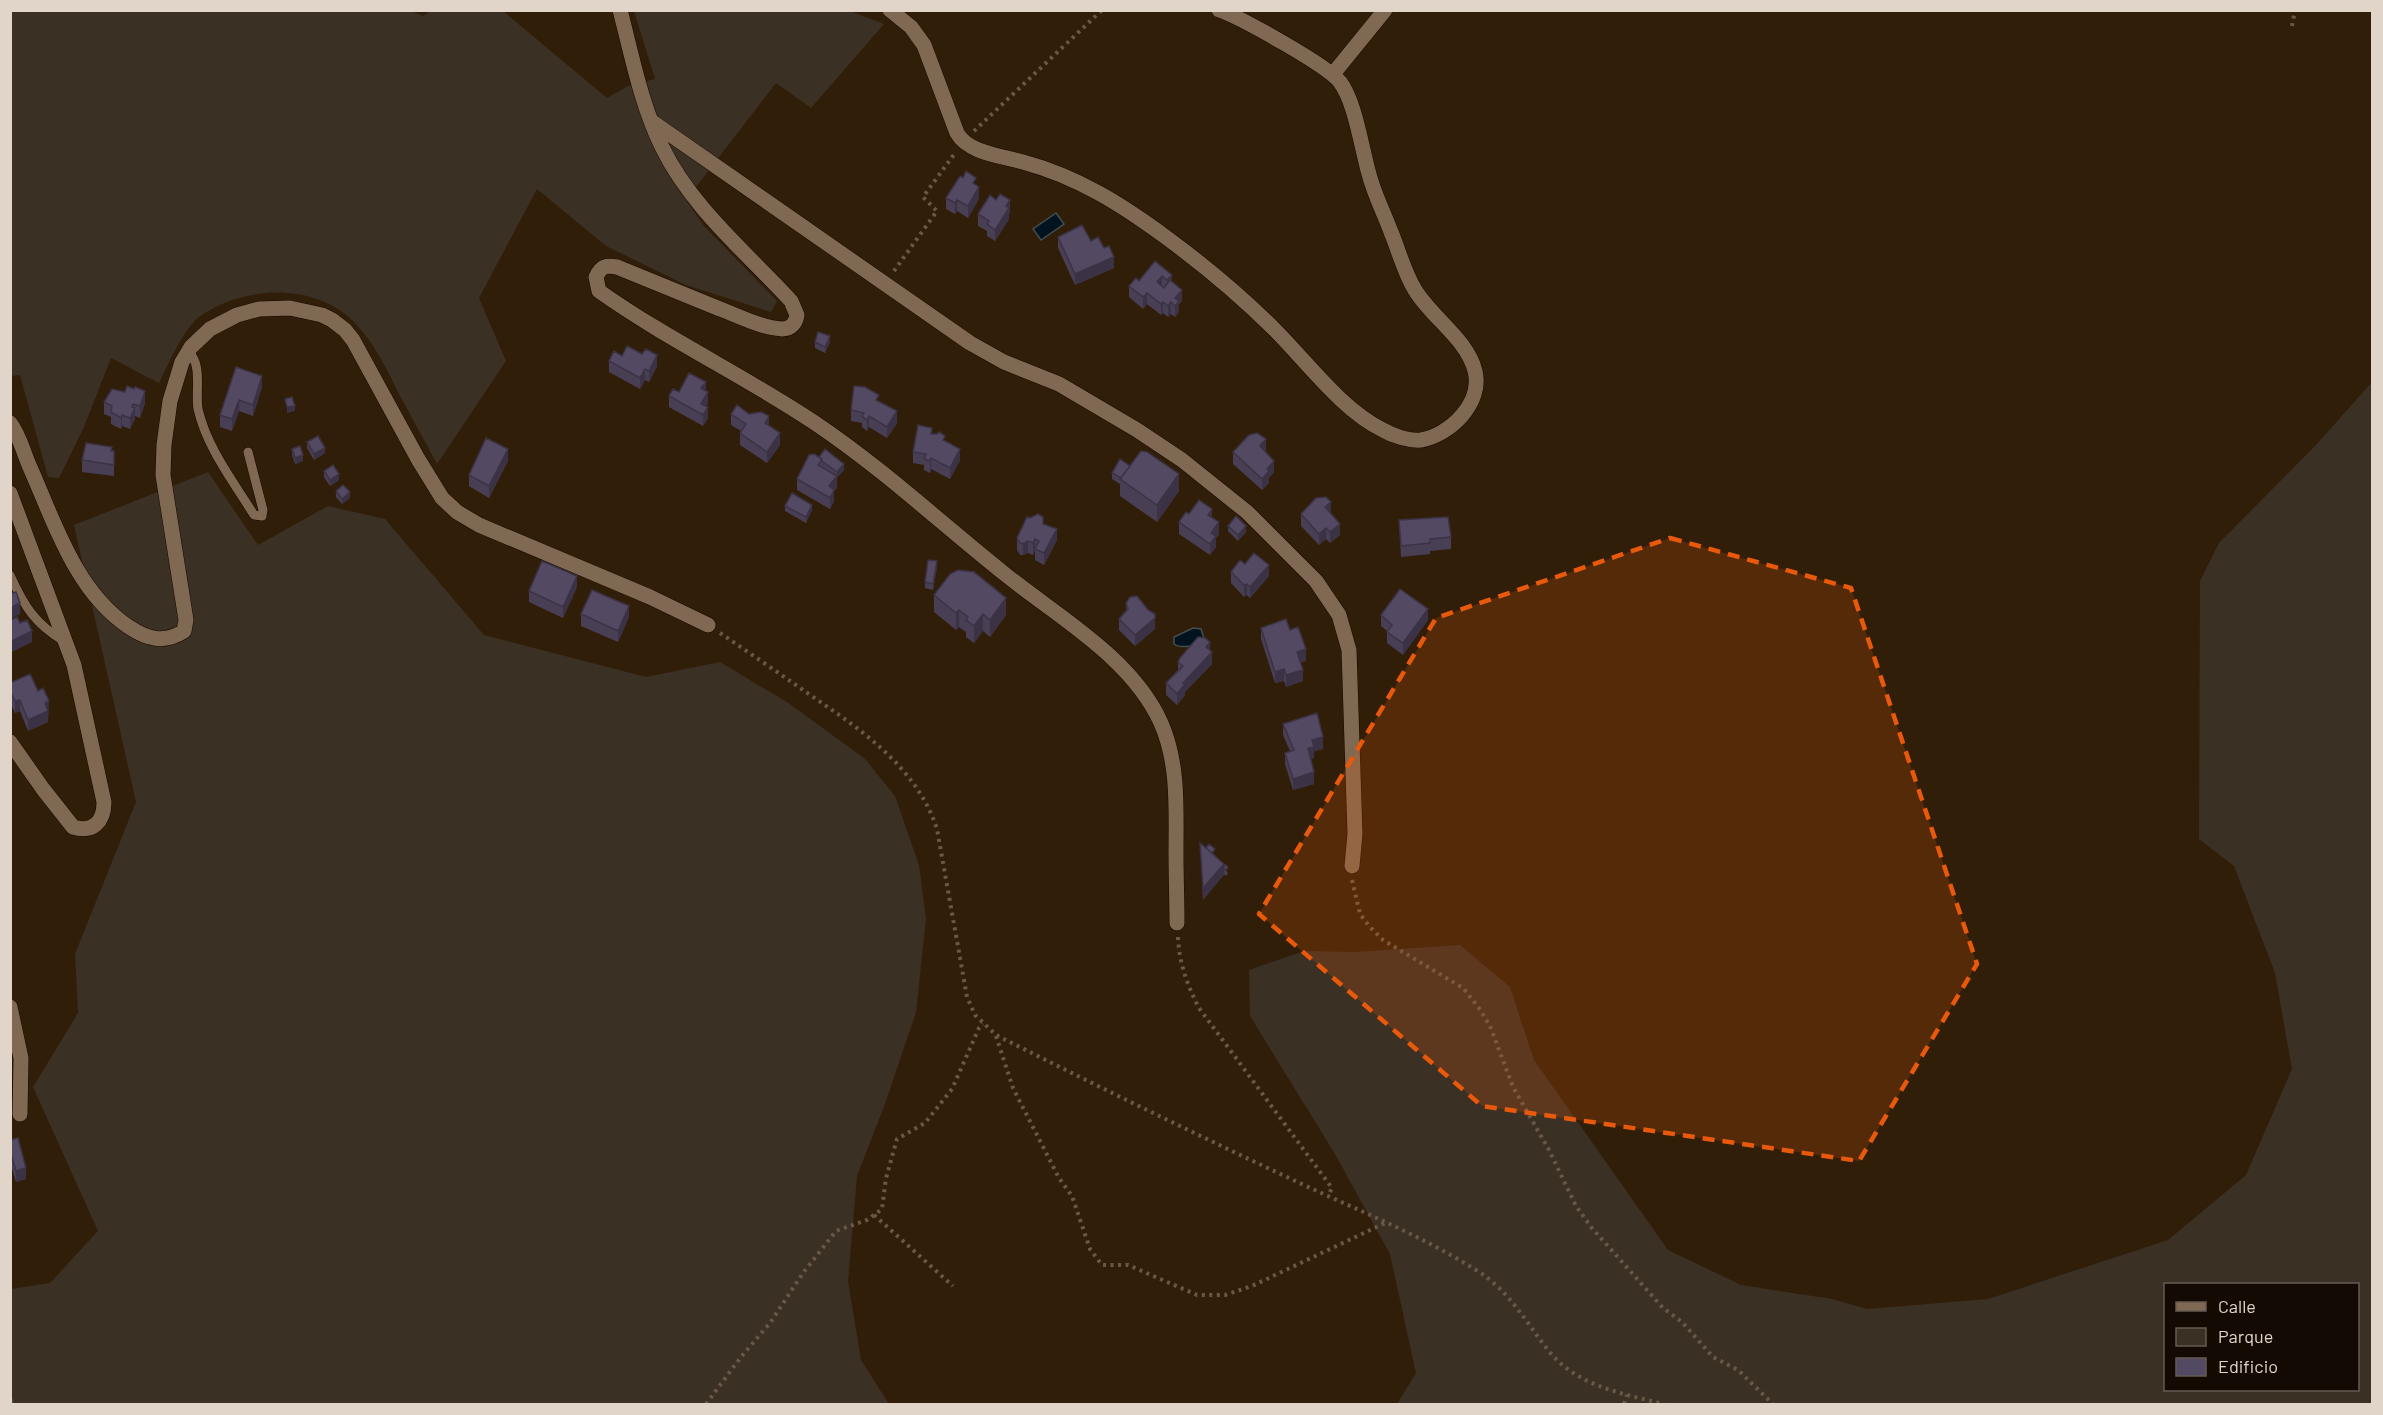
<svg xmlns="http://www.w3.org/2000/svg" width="2383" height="1415" viewBox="0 0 2383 1415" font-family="Barlow,sans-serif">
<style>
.green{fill:#3b3024;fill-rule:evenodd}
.water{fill:#00131f;stroke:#444d52;stroke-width:1.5}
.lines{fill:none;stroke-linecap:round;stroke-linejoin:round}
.stream{stroke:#444d52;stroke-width:6}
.lane-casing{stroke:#180700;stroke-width:10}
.street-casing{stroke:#180700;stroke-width:16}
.path{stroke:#695846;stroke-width:4;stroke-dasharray:3 4.5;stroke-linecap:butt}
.lane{stroke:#806953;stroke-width:9}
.street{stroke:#806953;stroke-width:15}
.wall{fill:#483f55}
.shaded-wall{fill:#3b3345}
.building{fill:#544963;stroke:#3b3345;stroke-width:1.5}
.marked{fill:#e8590c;fill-opacity:0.2;stroke:#e8590c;stroke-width:4.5;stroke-dasharray:12 8;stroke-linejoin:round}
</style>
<rect width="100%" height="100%" fill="#311e09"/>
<!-- green -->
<path class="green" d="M409,10l14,6 7,-5h73l104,87 21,-12 27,-7 -21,-68h216l34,13 -73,84 -35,-25 -90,117 18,26 73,75 -6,11 -85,-27 -80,-39 -69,-57 -58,109 27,63 -69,103c-13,-24 -26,-48 -39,-72 -12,-25 -24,-49 -43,-69 -40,-41 -112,-38 -156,-6 -15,11 -31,48 -40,66l-48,-25 -27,69 -25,51 -11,-1 -28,-102 -9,1v-365z
M2372,382v1022h-975l19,-31 -26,-119 -55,-100 -85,-138 -1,-46 55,-19 51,1 105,-7 50,42 24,73 134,190 73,35 91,14 35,10 121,-10 180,-59 78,-65 46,-106 -17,-96 -41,-107 -35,-27 1,-258 19,-38 97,-98zM2166,1284h192v106h-192z
M208,472l50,73 70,-39 57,13 99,116 162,42 74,-15 70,42 75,55 30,37 24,69 7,54 -10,93 -31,92 -28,72 -9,105 13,79 28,44h-878v-115l39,-6 48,-52 -65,-144 45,-74 -3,-59 61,-152 -62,-277z"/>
<!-- water -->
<path class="water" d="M1056,213l8,11 -23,16 -8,-11z
M1193,628l8,1 3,10 -7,7c-8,-1 -17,3 -23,-2v-7z"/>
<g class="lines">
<!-- stream -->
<path class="stream" d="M10,1400l1,4"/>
<defs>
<path id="lane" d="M188,352c15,11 7,40 10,57 9,39 35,72 56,106l8,1 1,-6 -15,-58
M10,575c14,31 25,49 54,66"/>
<path id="street" d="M620,10c12,46 21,94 42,137 29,60 84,105 129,154l6,14c-1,8 -6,14 -15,14 -20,-1 -43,-13 -62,-20 -34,-14 -68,-28 -103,-42 -11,-2 -16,-1 -21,10l3,14c69,49 146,85 216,132 67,45 127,101 191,152 52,42 126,83 155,148 18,41 15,86 15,131 0,23 1,46 1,69
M890,10l21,17 13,18 33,88c11,20 45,23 66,29 55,15 98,42 144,76 38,28 74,58 108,92 32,32 67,80 108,100 10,6 26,11 38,10 29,-5 62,-37 54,-69 -8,-32 -43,-53 -60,-81 -11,-18 -16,-39 -24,-58 -7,-19 -17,-38 -22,-58 -7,-24 -14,-73 -29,-92 -12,-16 -100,-65 -121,-72
M1333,74l52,-64
M651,121l319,222 34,19 55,22 78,46 45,30 65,52 69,69 23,34 10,35 6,184 -3,32
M10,423c9,11 13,28 19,42 25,56 46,126 100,162 18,12 35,17 55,4l2,-11 -23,-145 1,-30 6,-44 12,-39 9,-15 19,-18 27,-14 22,-6 31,-1 32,7 10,5 13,10 8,10 65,119 24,39 15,14 22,13 171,72 58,28
M10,493l64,172 30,137c0,20 -11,31 -31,25l-30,-38 -33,-47
M10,1007l11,51 -1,56"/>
</defs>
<!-- lane casing -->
<use href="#lane" class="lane-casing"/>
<!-- street casing -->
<use href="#street" class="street-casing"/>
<!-- path -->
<path class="path" d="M2292,26l3,-16
M974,131l128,-121
M894,271l43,-60 -14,-14 32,-44
M720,633c28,19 56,38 83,57 54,37 113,75 134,139l30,168 8,18 21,20c97,49 195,97 293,143 63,30 128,55 187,92 33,20 49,51 72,80 28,36 75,44 116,54
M1352,880l8,34 10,13 13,13 80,48 16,20 11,18 23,61 36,63 27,56 15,21 72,81 19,14 31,35 25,13 35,34
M1178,937c1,25 9,48 21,71l133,180 -4,8
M996,1036l17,52 46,90 13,18 18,53 12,16h26l69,30h28l27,-9 133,-63
M874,1215l79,71
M706,1404l35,-47 29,-34 33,-50 33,-42 31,-11 15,-11 4,-31 11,-39 28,-16 27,-34 27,-61 4,-4
M1624,1404l3,-9"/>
<!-- lane -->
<use href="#lane" class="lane"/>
<!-- street -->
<use href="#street" class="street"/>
</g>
<!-- wall -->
<path class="wall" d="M976,186l3,13 -11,19 -11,-7 -2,3 -9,-5v-11z
M996,200l14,11 -1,3v5l-14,22 -8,-5v-5l-9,-5v-12z
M1058,237l33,4 23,27 -39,17 -17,-37z
M1155,261l17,21 10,19 -3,3v8l-4,5 -4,-3 -3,3 -5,-4 -2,2 -14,-11 -4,5 -14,-12v-11l10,-5z
M815,342h15l-5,11 -10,-5z
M622,356l35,10 -8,16 -4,-2 -5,9 -31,-17v-11z
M236,367l26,20 -9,29 -14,-5 -7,20 -12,-4v-12z
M706,391l2,12 -2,3 2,12 -5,8 -34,-19v-11l10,-4z
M125,392l20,11 -5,15 -5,-2v3l-5,10 -8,-3 -1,3 -10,-5v-7l-7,-3v-12z
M879,401l18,22 -10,15 -18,-11 -2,4 -5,-4v-4l-11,-2v-11z
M731,414h18l20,12 11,19 -13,18 -27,-18v-12l1,-2 -10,-6z
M932,434l13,7 15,19 -10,19 -19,-10 -1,4 -6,-3v-5l-11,-2v-11z
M307,442l18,11 -11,7 -7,-12z
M292,449l11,12 -8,3 -3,-9z
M112,451h2v25l-32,-4v-12z
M1265,451l9,21 -5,6v5l-7,7 -29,-26v-12z
M809,455l35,15 -7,7v11l-3,3v10l-4,8 -33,-19v-11z
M508,461l-19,37 -20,-12v-11z
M324,471l15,9 -9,6 -6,-9z
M1112,473l67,18 -22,31 -37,-26v-12l-8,-5z
M336,491l14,7 -8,6 -6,-7z
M785,506l27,4 -6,13 -21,-12z
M1331,513l9,22 -10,8 -4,-4 -7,6 -18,-19v-12z
M1189,514l23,4 7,16 -3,4v9l-6,8 -31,-21v-12z
M1399,520l52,17v12l-21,2v3l-29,3z
M1043,524l14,16 -13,25 -9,-5v-10l-2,5 -5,-2 -5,2h-3l-3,-5v-12z
M1228,526l18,6 -8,9 -10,-10z
M1245,564l24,12 -19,22 -3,-3 -3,2 -13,-14v-11z
M937,567l-4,23 -8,-2v-6z
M577,587l-14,31 -34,-16v-11z
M934,595l72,20 -16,22 -7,-6 -9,12 -8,-6v-5l-7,-5 -3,3 -22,-18z
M1126,603l29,26 -20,17 -16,-16v-11l7,-8z
M581,614l48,3 -11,25 -37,-16z
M1381,615l47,5 -25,35 -16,-12v-12l-6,-5z
M1261,628l29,2 16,31 -6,1 3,19 -17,6 -2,-6 -9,2 -14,-44z
M1210,651l2,13 -27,28v3l-8,10 -11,-10v-12l12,-13v-8z
M10,683l28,8 11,21 -1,1v9l-20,9 -8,-20 -5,2 -5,-11z
M1283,724l40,25 -9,2v7l-3,1 3,25 -21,6 -8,-26v-11l5,-2 -7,-16z
M1200,843l15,12 13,18 -2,3 -2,-2 -21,26z
M10,1140l16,39 -10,3 -4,-13z"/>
<!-- shaded-wall -->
<path class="shaded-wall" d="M979,187v12l-11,19v-12z
M957,200v11l-2,3v-11z
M1010,200v11l-1,3v5l-14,22v-11z
M1114,257v11l-39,17v-11z
M1172,275v11l-5,5v-11z
M1162,276v11l-5,-5z
M1182,290v11l-3,3v8l-4,5v-19z
M1147,293v11l-4,5v-12z
M1163,302v11l-2,2v-11z
M1171,302v12l-3,3v-11z
M830,336v6l-5,11v-6z
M657,355v11l-8,16v-11z
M645,369v11l-5,9v-11z
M262,376v11l-9,29v-11z
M706,382v11l-5,-5z
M145,391v12l-5,15v-12z
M708,392v11l-7,12v-11z
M239,400v11l-7,20v-12z
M133,404v8l2,-4v11l-5,10v-11z
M295,406v5l-8,2v-6z
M708,407v11l-5,8v-11z
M897,411v12l-10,15v-11z
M122,415v11l-1,3v-11z
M769,416v12l-4,-5z
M869,416v11l-2,4v-11z
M780,433v12l-13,18v-11z
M1266,439v12l-6,6v-11z
M325,448v5l-11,7v-6z
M508,449v12l-19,37v-12z
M960,449v11l-10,19v-11z
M303,455v6l-8,3v-6z
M931,458v11l-1,4v-12z
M1274,461v11l-5,6v5l-7,7v-11l5,-10z
M844,464v6l-7,8v-6z
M339,474v6l-9,6v-6z
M1179,474v17l-22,31v-17z
M837,476v12l-3,3v10l-4,8 -1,-23z
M350,492v6l-8,6v-5z
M1331,502v12l-6,-7z
M812,505v5l-6,13v-6z
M1212,509v11l-4,-5z
M1219,522v12l-3,4v9l-6,8 1,-22z
M1340,524v11l-10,8v-11z
M1246,526v6l-8,9v-6z
M1326,528v11l-7,6v-11z
M1057,529v11l-13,25v-12z
M1035,539v11l-2,5v-12z
M1028,541v12l-5,2v-11z
M937,561v6l-4,23v-6z
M1269,565v11l-19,22v-11z
M577,576v11l-14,31v-11z
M1247,584v11l-3,2v-12z
M1006,598v17l-16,22v-17z
M20,603v11l-10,5v-11z
M629,606v11l-11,25v-11z
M1428,609v11l-25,35v-12z
M959,610v17l-3,3v-17z
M983,614v17l-9,12v-17z
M1155,618v11l-20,17v-11z
M32,631v11l-22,11v-11z
M1210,642v11l2,-1v12l-27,28v3l-8,10v-11z
M1306,649v12l-9,2v-11z
M1284,669v12l-9,2v-11z
M1303,670v11l-17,6v-12z
M20,700v11l-5,2v-12z
M49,701l-1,21 -20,9v-11l17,-17z
M1323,737v12l-9,2v7l-6,1v-11l4,-8z
M1314,772v12l-21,6v-11z
M1224,864v11l-21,25v-12z
M12,1157v12h-2v-11z
M26,1168v11l-10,3v-11z"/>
<!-- building -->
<path class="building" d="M966,171l10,7 -3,5 6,4 -11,19 -11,-6 -2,3 -9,-5 14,-22 3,2z
M1000,194l10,6 -4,6 3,2 -14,22 -8,-6 2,-3 -11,-7 12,-19 6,5z
M1082,225l9,16 7,-4 6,11 5,-2 5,11 -39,17 -17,-37z
M1155,261l17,14 -5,5 -5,-4 -5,6 7,6 6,-8 12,10 -7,8 4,3 -4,5 -4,-4 -3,4 -5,-4 -2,2 -14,-11 -4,4 -14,-11 7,-8 3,3z
M818,332l12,4 -5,11 -10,-5z
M627,346l15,8 4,-5 11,6 -8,16 -4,-2 -5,9 -31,-17 5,-10 8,5z
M236,367l26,9 -9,29 -14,-5 -7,19 -12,-4z
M689,373l17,9 -5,6 7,4 -7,12 7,3 -5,8 -34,-19 4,-7 6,3z
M127,386l7,3 1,-2 10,4 -5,15 -7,-2 -1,3 3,1 -5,10 -8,-3 -1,3 -10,-6 1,-6 -8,-4 8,-13 13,3z
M854,386l11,1 14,8 -3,5 21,11 -10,16 -18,-11 -2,4 -5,-4 2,-3 -13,-3z
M292,397l3,9 -8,1 -2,-8z
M737,405l12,9 12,-2 8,4 -4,7 15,10 -13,19 -27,-19 6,-9 -15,-10z
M918,425l14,3 -1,6h6l2,-2 6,4 -2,4 17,9 -10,19 -19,-10 -1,3 -6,-2 2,-5 -13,-2z
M1257,433l9,6 -6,7 14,15 -7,8 2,2 -7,8 -29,-27 16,-17z
M318,436l7,12 -11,6 -7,-12z
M486,438l22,11 -19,37 -20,-11z
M86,443l26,4 -1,4h3v14l-32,-5z
M300,446l3,9 -8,3 -3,-9z
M825,449l19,15 -7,8 -15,-11v-2l-3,-2z
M1141,451l6,1 32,22 -22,31 -37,-26z
M814,454l8,5 -4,6 19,11 -8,10 5,4 -4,8 -33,-19 12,-24z
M1120,459l10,7 -9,12 -9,-5z
M333,465l6,9 -9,6 -6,-9z
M343,485l7,7 -8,7 -6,-8z
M792,493l20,12 -6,12 -21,-11z
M1326,497l5,5 -6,5 15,17 -10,8 -4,-4 -7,6 -18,-20 15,-16z
M1199,500l13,9 -4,6 11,7 -8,11 5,3 -6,8 -31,-22 7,-10 3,2z
M1038,514l5,3v7l14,5 -13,24 -9,-4 4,-8 -4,-2 -2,4 -5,-2 -5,3 -3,-1 -3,-5 10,-21 3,1z
M1236,516l10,10 -8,9 -10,-9z
M1448,517l3,20 -21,2v4l-29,3 -2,-26z
M1254,553l15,12 -19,22 -3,-3 -3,1 -13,-13 9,-12 5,4z
M928,560l9,1 -4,23 -8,-2z
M542,561l35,15 -14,31 -34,-16z
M958,570l16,2 32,26 -16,22 -7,-6 -9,12 -8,-6 2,-3 -9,-7 -3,3 -22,-18 16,-21z
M1400,589l28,20 -25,34 -16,-11 5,-7 -11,-10z
M592,590l37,16 -11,25 -37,-17z
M16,592l4,11 -10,5v-14z
M1137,596l11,14 7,4v4l-20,17 -16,-16 9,-10 -2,-6 4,-6z
M17,617l3,6 7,-3 5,11 -22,11v-22z
M1286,619l4,11 8,-3 8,22 -9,3 6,18 -17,5 -2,-6 -9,3 -14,-44z
M1198,637l7,1 5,4 -4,5 6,5 -29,31 2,1 -8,10 -11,-11 17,-17 -5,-4 2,-4z
M30,674l8,17 5,-3 6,13 -4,2 3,8 -20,9 -8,-20 -5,1 -5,-10v-8z
M1317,713l6,24 -11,3 2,7 -6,1 6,24 -21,7 -8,-26 9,-3 -11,-26z
M1200,843l24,21 -21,24z
M1209,844l6,5 -3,4 -6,-5z
M1224,864l4,3 -2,3 -2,-1z
M18,1138l8,30 -10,3 -4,-14 -2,1v-18z"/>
<!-- marked area -->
<path class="marked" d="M1670,538l181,50 126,376 -118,197 -377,-55 -223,-192 177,-296z"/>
<!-- border -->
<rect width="2383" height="1415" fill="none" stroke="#e1d4c8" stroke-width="24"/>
<!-- legend -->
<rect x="2164" y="1283" width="195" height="108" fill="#130a04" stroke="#655b52" stroke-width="1.5"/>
<rect x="2176" y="1302" width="30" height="9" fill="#806953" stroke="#655b52" stroke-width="1.5"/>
<text x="2218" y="1313" font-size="18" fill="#e1d4c8">Calle</text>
<rect x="2176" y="1328" width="30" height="18" fill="#3b3024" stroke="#655b52" stroke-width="1.5"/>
<text x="2218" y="1343" font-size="18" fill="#e1d4c8">Parque</text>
<rect x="2176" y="1358" width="30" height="18" fill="#544963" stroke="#655b52" stroke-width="1.5"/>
<text x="2218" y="1373" font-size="18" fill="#e1d4c8">Edificio</text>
</svg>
